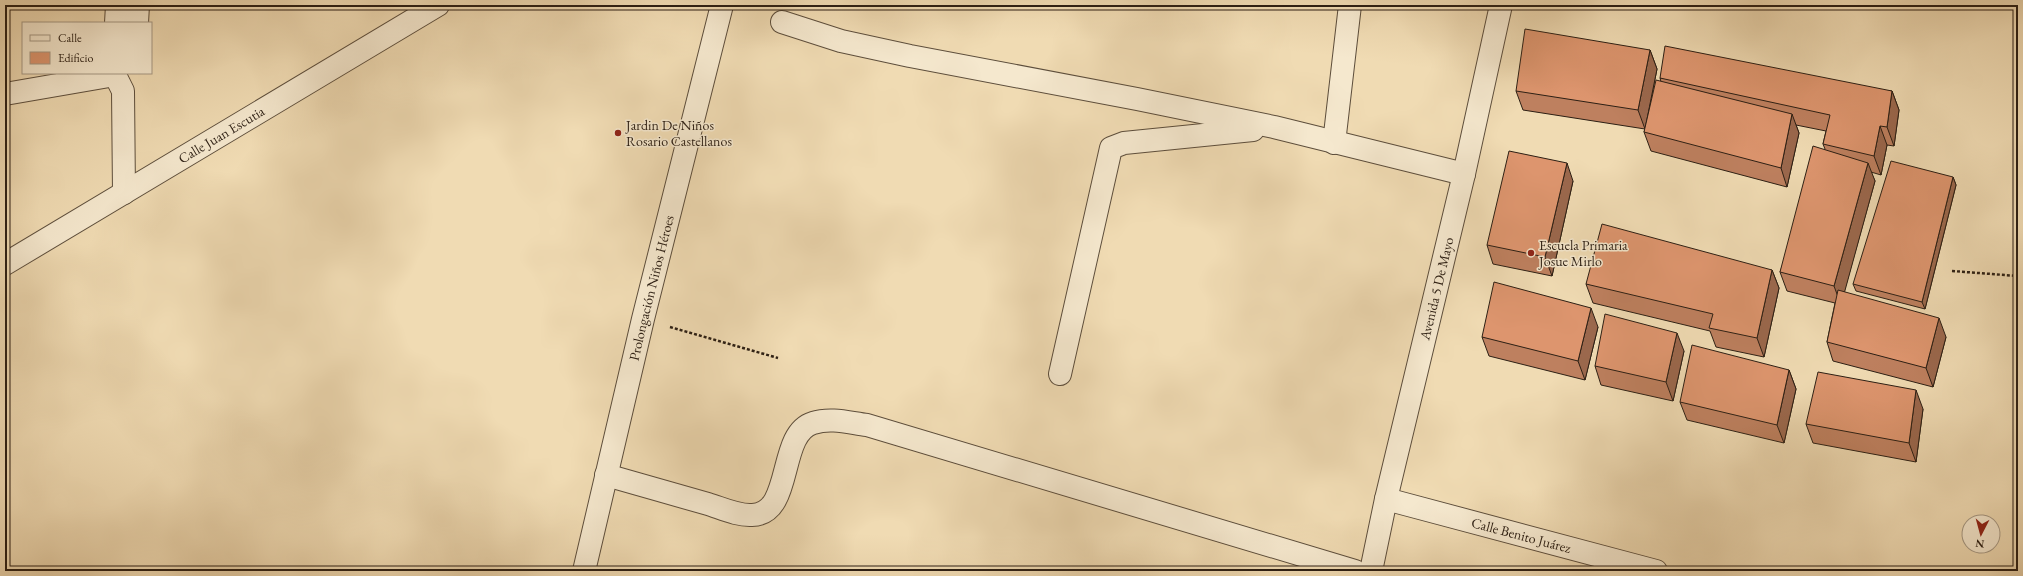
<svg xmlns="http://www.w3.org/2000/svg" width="2023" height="576" viewBox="0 0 2023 576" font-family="'EB Garamond',serif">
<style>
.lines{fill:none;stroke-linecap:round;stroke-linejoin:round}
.minor-casing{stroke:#5d4e3c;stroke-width:24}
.tertiary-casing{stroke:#5d4e3c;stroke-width:24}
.path{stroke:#2c1f14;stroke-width:2.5;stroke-dasharray:3 2;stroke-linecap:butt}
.minor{stroke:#f5e8ce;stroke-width:22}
.tertiary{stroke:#f5e8ce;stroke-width:22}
.wall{fill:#be805f;stroke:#2c1f14}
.shaded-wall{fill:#9b684d;stroke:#2c1f14}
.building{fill:#dd956e;stroke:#2c1f14}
.poi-dot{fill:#8f2418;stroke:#f5e8ce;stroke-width:1.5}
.labels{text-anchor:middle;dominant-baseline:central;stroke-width:3;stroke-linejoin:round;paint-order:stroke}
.poi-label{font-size:14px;fill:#2c1f14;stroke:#f5e8ce;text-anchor:start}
.street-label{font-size:14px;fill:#2c1f14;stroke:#f5e8ce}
</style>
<rect width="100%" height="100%" fill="#f0dbb3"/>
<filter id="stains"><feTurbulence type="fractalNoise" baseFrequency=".005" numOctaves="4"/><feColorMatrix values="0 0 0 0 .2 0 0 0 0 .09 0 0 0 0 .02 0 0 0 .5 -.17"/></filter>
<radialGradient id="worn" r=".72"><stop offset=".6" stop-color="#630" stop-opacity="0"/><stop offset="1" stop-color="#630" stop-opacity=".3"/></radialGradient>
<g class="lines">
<defs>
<g id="minor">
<path d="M782,22l59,19 69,15 227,43 137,28 190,47"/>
<path d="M5,94l110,-19"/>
<path d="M1334,143l16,-138"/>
<path d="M1060,374l51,-226 13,-5 129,-13"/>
<path d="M606,475c34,10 68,19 102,29 13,4 30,12 44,11 42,-1 25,-81 61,-92 18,-6 37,0 54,2l488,146"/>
<path id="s1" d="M1386,499l270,72"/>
<path id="s2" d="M584,571l59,-252 79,-314"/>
<path id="s3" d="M1371,571l15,-72 78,-325 37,-169"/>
</g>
<g id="tertiary">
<path d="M116,23l1,-18"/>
<path d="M137,23l1,-18"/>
<path d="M114,73l9,18 1,102"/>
<path id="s4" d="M5,264l433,-259"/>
</g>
</defs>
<!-- minor casing -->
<use href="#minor" class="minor-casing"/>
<!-- tertiary casing -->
<use href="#tertiary" class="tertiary-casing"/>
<!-- path -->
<path class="path" d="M1952,271l66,5
M670,327l108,31"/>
<!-- minor -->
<use href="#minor" class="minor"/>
<!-- tertiary -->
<use href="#tertiary" class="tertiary"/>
</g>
<!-- wall -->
<path class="wall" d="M1650,50l7,19 -12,60 -122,-19 -7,-19z
M1660,78l232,13 7,19 -5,36 -7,-1 -6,30 -10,-3 4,9 -31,111 102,45 -13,50 -100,-26 -6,-19 8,-39 -48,-12 -7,-19 45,-123 -2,-5 3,-13 -30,-6 3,8 -12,54 -136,-36 -7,-19 17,-50z
M1953,177l3,8 -31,124 -69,-18 -3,-7z
M1573,181l-21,95 -59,-12 -6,-19z
M1772,270l7,18 -15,69 -48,-10 -6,-16 -117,-28 -7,-19z
M1598,327l-13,53 -96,-24 -7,-19z
M1684,351l-11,50 -72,-16 -6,-19z
M1789,370l7,19 -12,54 -97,-23 -7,-18z
M1923,409l-7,53 -103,-19 -7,-19z"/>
<!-- shaded-wall -->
<path class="shaded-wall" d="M1650,50l7,19 -12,60 -7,-19z
M1892,91l7,19 -5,36 -7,-19z
M1792,114l7,19 -12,54 -6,-19z
M1880,126l7,19 -6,30 -7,-19z
M1567,163l6,18 -21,95 -7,-19z
M1868,163l7,18 -34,124 -7,-19z
M1953,177l3,8 -31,124 -3,-7z
M1772,270l7,18 -15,69 -7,-19z
M1591,308l7,19 -13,53 -7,-19z
M1939,318l7,19 -13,50 -7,-19z
M1677,333l7,18 -11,50 -7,-19z
M1789,370l7,19 -12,54 -7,-18z
M1916,390l7,19 -7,53 -7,-19z"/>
<!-- building -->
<path class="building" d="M1525,29l125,21 -12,60 -122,-19z
M1665,46l227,45 -5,36 -7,-1 -6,30 -51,-12 7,-29 -170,-37z
M1656,80l136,34 -11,54 -137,-36z
M1813,146l55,17 -34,123 -54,-14z
M1509,151l58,12 -22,94 -58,-12z
M1891,161l62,16 -31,125 -69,-18z
M1602,224l170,46 -15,68 -48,-10 4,-14 -127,-30z
M1494,282l97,26 -13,53 -96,-24z
M1838,290l101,28 -13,50 -99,-26z
M1605,314l72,19 -11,49 -71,-16z
M1692,345l97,25 -12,55 -97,-23z
M1818,372l98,18 -7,53 -103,-19z"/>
<!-- markers -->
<g class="poi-dot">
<circle cx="618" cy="133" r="4"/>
<circle cx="1531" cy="253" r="4"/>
</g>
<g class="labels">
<!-- poi labels -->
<g class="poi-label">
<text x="626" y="125">Jardin De Niños<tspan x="626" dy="16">Rosario Castellanos</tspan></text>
<text x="1539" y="245">Escuela Primaria<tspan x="1539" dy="16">Josue Mirlo</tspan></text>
</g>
<!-- street labels -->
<g class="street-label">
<text stroke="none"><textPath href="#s4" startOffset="252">Calle Juan Escutia</textPath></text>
<text stroke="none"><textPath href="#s2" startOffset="291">Prolongación Niños Héroes</textPath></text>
<text stroke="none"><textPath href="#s3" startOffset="290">Avenida 5 De Mayo</textPath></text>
<text stroke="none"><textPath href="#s1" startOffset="140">Calle Benito Juárez</textPath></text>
</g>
</g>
<!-- margin -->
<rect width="2023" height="576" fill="none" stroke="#f0dbb3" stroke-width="20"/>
<rect x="6" y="6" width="2011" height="564" fill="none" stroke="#2c1f14" stroke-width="2"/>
<rect x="10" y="10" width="2003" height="556" fill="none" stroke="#2c1f14"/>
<!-- legend -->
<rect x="22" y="22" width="130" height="52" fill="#f5e8ce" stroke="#a59884"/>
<rect x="30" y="35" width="20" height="6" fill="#f5e8ce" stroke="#a59884"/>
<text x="58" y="42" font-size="12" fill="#2c1f14">Calle</text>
<rect x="30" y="52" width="20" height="12" fill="#dd956e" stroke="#a59884"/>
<text x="58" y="62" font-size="12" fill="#2c1f14">Edificio</text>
<!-- north arrow -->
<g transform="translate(1981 534) rotate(186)"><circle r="19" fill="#f5e8ce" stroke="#a59884"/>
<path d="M0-3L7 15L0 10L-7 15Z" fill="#8f2418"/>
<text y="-6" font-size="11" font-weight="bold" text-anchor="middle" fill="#2c1f14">N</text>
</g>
<rect width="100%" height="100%" filter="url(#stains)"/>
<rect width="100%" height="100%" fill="url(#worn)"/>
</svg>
